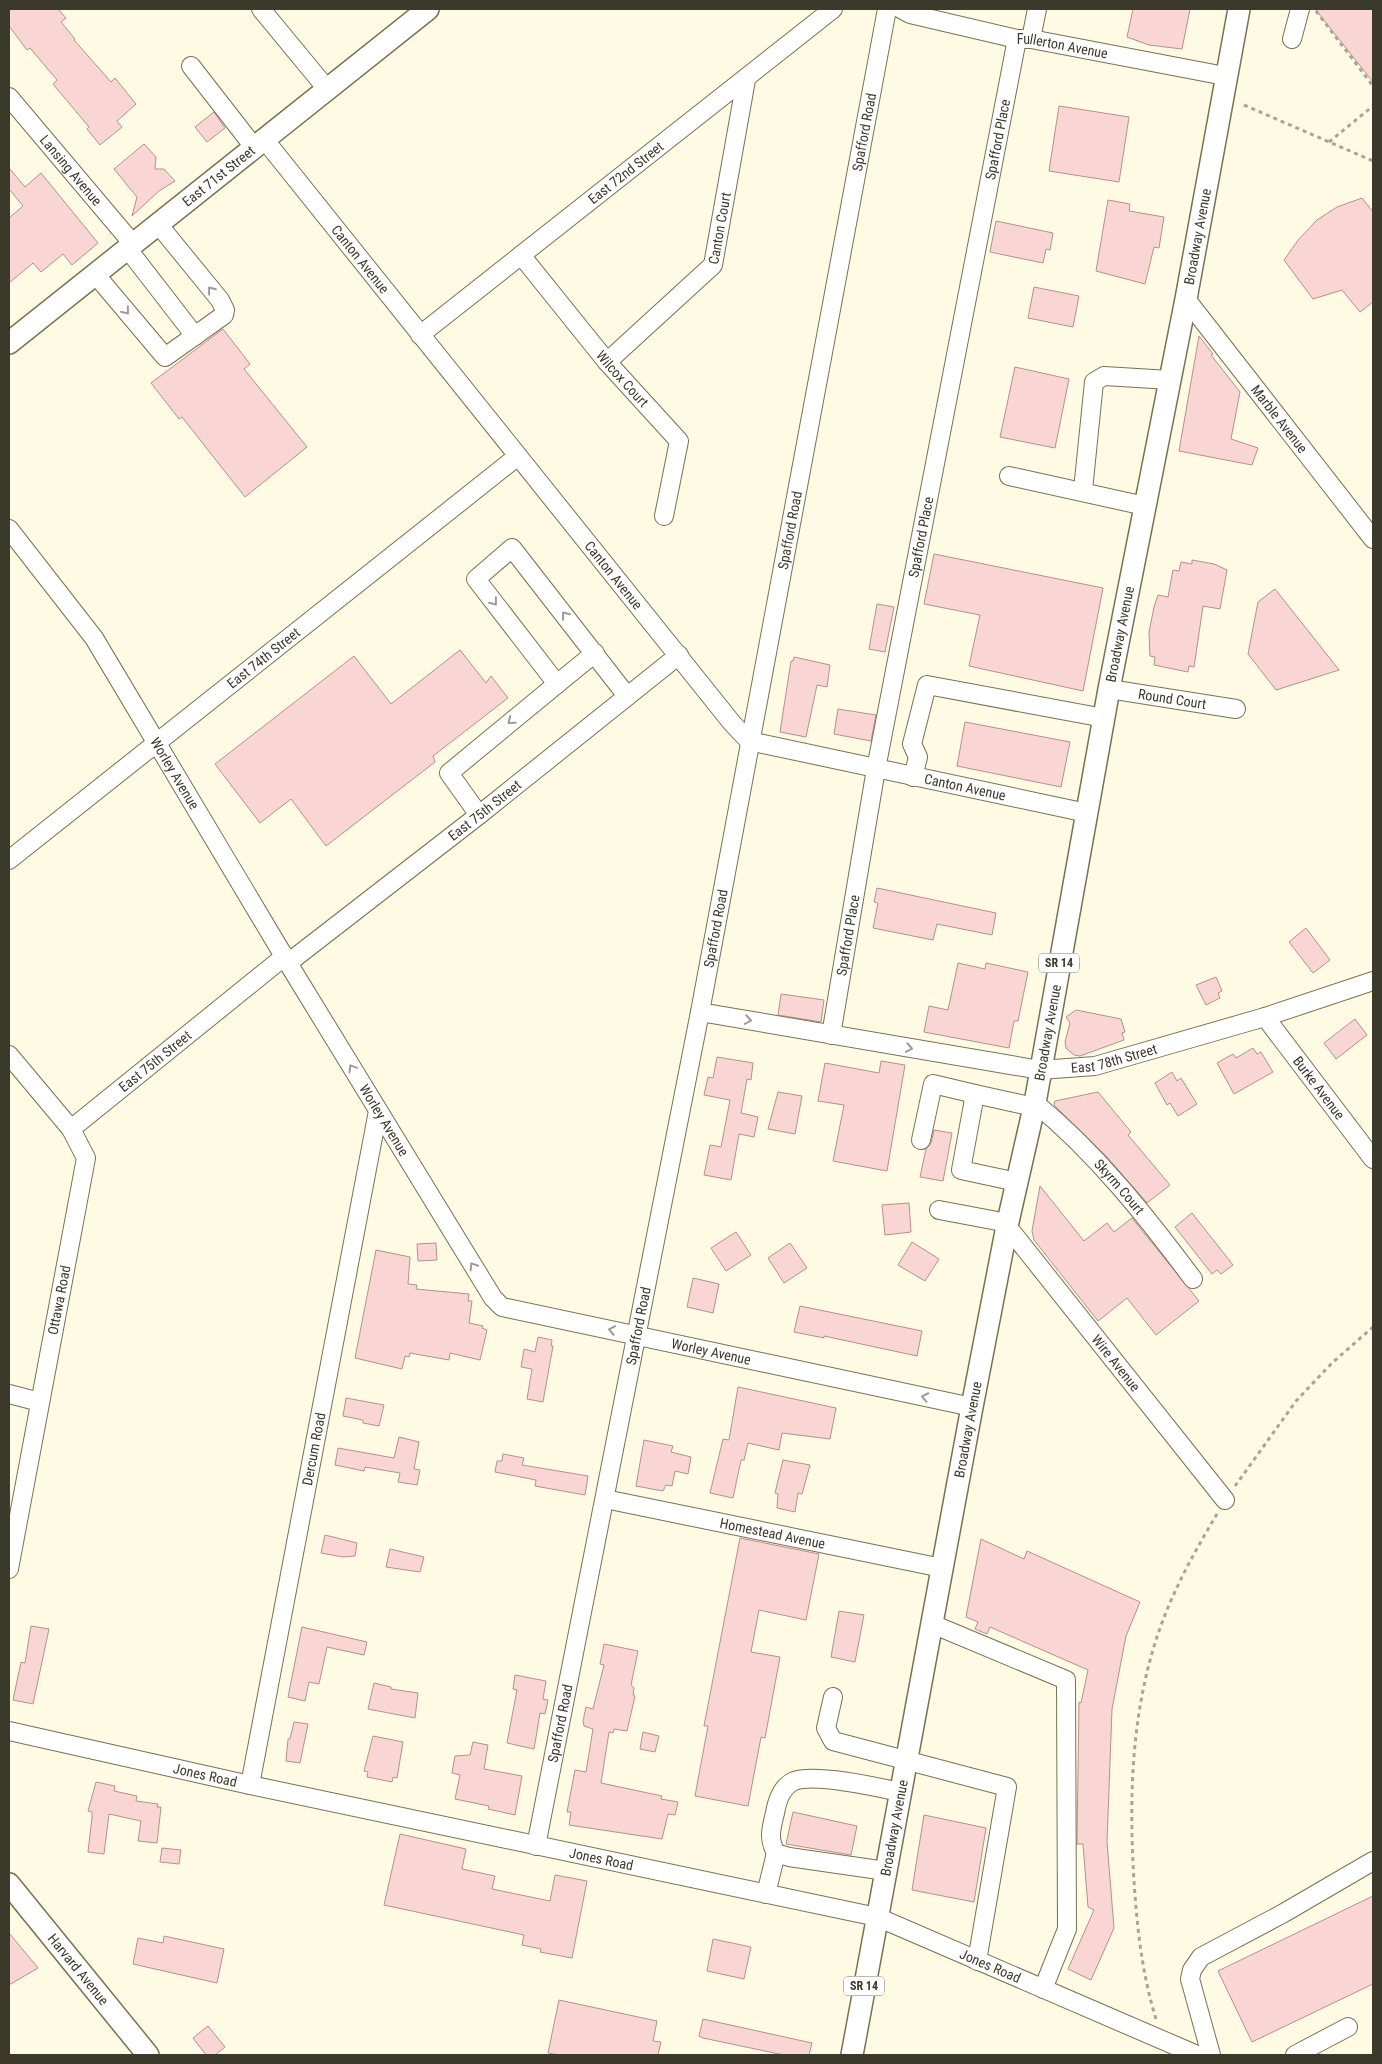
<svg xmlns="http://www.w3.org/2000/svg" width="1382" height="2064" viewBox="0 0 1382 2064" font-family="'Roboto Condensed',sans-serif">
<style>
.building{fill:#f9d6d4;stroke:#b78f8d}
.lines{fill:none;stroke-linecap:round;stroke-linejoin:round}
.minor-casing{stroke:#787251;stroke-width:20}
.major-casing{stroke:#787251;stroke-width:24}
.path{stroke:#a8a592;stroke-width:3;stroke-dasharray:4 4;stroke-linecap:butt}
.minor{stroke:#fff;stroke-width:18}
.major{stroke:#fff;stroke-width:21}
.oneway{stroke:#9d9c94}
.labels{text-anchor:middle;dominant-baseline:central;stroke-width:5;stroke-linejoin:round;paint-order:stroke}
.shield{fill:#fff;stroke:#76746a;stroke-width:1}
.shield-label{font-size:12px;font-weight:bold;fill:#3b392a}
.street-label{font-size:14px;fill:#3b392a;stroke:#fff}
</style>
<rect width="100%" height="100%" fill="#fefae4"/>
<!-- building -->
<path class="building" d="M9,9h49l8,9 -5,4 14,17 -1,1 37,42 4,-4 21,26 -19,17 5,6 -22,18 -13,-16 2,-2 -36,-43 4,-4 -27,-32 -3,2 -18,-24z
M1133,9h57l-8,40 -33,-4 -22,-8z
M1315,9h58v73z
M1059,106l70,11 -10,65 -70,-11z
M214,112l11,16 -18,14 -12,-15z
M144,144l12,13 -1,12h9l11,12 -16,10 -27,25 5,-19 -23,-28z
M9,168l16,19 16,-14 57,70 -26,22 -9,-11 -22,18 -8,-9 -24,20v-65l14,-12 -14,-17z
M1362,198l11,14v90l-13,10 -18,-22 -29,9 -29,-39 15,-21 18,-19 20,-13z
M1108,200l22,4 -1,7 35,6 -5,31 -5,-1 -9,37 -49,-13z
M996,221l57,12 -3,17 -4,-1 -3,14 -53,-11z
M1034,287l45,9 -6,31 -45,-9z
M223,329l27,35 -6,5 63,78 -62,50 -63,-80 -3,2 -28,-36z
M1199,336l14,18 -2,1 29,37 -9,47 27,9 -6,17 -73,-14z
M1015,367l54,12 -14,69 -55,-11z
M934,554l169,34 -20,103 -114,-25 11,-51 -56,-11z
M1192,560l22,4 13,6 -7,39 -17,-3 -9,61 -5,-1 -1,6 -34,-7 1,-8 -5,-1 -1,-24 5,-25 4,-12 10,2 5,-27 6,1 2,-9 11,2z
M1275,589l64,81 -63,20 -28,-36 10,-52z
M877,604l17,3 -9,45 -16,-3z
M460,650l26,33 5,-7 17,22 -75,58 2,6 -109,84 -35,-47 -31,24 -45,-59 139,-108 37,48z
M794,657l36,8 -3,22 -10,-2 -11,52 -26,-5 11,-71h2z
M838,709l38,6 -5,26 -37,-7z
M965,722l105,20 -9,45 -104,-21z
M877,888l119,25 -4,22 -55,-11 -4,16 -60,-12 5,-25 -4,-1z
M1306,928l24,32 -17,13 -24,-31z
M958,963l27,6 1,-6 42,9 -10,49h-4l-5,27 -85,-16 5,-26 19,4z
M1216,977l6,14 -4,2 2,5 -14,7 -10,-20z
M781,994l43,6 -3,22 -43,-7z
M1076,1010l45,9 4,13 -3,1 2,7 -44,16 -6,-1 -8,-7 -1,-6 5,-19 -4,-6z
M1355,1019l12,16 -31,24 -12,-16z
M1253,1048l4,6 4,-2 12,20 -39,22 -17,-31 16,-9 3,4z
M717,1057l36,6 -2,17 -4,-1 -6,34 17,4 -4,20 -15,-3 -8,46 -27,-5 6,-30 11,2 9,-47 -26,-5 4,-18 5,1z
M881,1061l24,4 -18,106 -54,-10 11,-56 -26,-4 7,-38 54,10z
M1172,1072l5,9 4,-3 16,26 -19,12 -8,-13 -3,2 -12,-22z
M778,1092l24,4 -7,38 -27,-5z
M1098,1092l33,40 -3,3 42,50 -23,18 -40,-46 -53,-52 1,-4z
M934,1130l18,3 -9,48 -23,-4 6,-28 5,-6z
M1040,1186l44,55 23,-18 7,9 18,-14 67,83 -43,34 -29,-37 -29,23 -64,-81 -2,-9z
M909,1203l2,29 -26,3 -3,-30z
M1192,1213l41,52 -12,9 -4,-4 -5,4 -37,-47z
M736,1232l15,23 -25,16 -15,-23z
M912,1242l27,17 -14,22 -27,-16z
M436,1243l1,17 -19,1 -1,-17z
M790,1243l17,25 -23,15 -16,-25z
M376,1250l34,7 -2,27 9,1 -1,4 53,5 -1,7h4l-3,22 14,3 -1,2 5,2 -7,30 -30,-7 -1,7 -39,-7 -1,4 -4,-1 -3,13 -47,-11z
M693,1278l26,6 -6,29 -26,-6z
M800,1306l122,25 -5,25 -93,-20v2l-30,-6z
M538,1337l14,3 -1,6h2l-10,56 -16,-3 5,-30 -11,-2 3,-18 11,3z
M738,1387l98,21 -6,31 -48,-6 -3,17 -31,-7 -4,17h-3l-8,38 -23,-5 13,-54 6,1z
M346,1398l38,7 -5,21 -16,-3v-3l-20,-4z
M399,1437l20,5 -5,27 6,1 -3,15 -19,-3 2,-9 -35,-6 -1,4 -29,-6 3,-17 56,10z
M644,1440l29,6 -2,6 20,5 -3,17 -13,-3 -3,15 -6,-1 -3,6 -27,-5z
M503,1454l21,4 -2,7 66,11 -3,19 -50,-9 1,-6 -41,-8 2,-11h5z
M783,1460l27,5 -8,29 -4,-1 -3,19 -18,-4 1,-14 -3,-1z
M325,1535l32,8 -2,13 -12,1 -22,-4z
M740,1538l79,16 -13,66 -47,-10 -8,42 29,5 -15,81 -4,-1 -13,69 -53,-10 13,-70h-4z
M981,1539l43,20 3,-8 113,51 -14,34 -14,73 -5,133 7,86 -23,52 -23,-11 26,-59 -6,-3 -5,-63h-6l2,-142 2,1 7,-33 -98,-43 -3,7 -12,-5 3,-7 -12,-5z
M390,1549l34,8 -4,15 -34,-5z
M839,1611l25,4 -9,47 -24,-5z
M31,1626l18,3 -16,75 -20,-4 8,-38 4,1z
M302,1627l65,15 -3,13 -37,-8 -8,37 -10,-2 -4,19 -17,-4z
M604,1644l34,7 -7,34 3,3 -1,7 2,1 -8,35 -13,-2 -1,4 -4,-1 -8,51 61,13 -1,3 17,3 -3,13 -7,-1 -6,25 -93,-14 2,-13h-4l8,-42 11,2 7,-43 -9,-3 -1,-5 3,-14 7,2 11,-44 -4,-1z
M515,1675l31,6 -3,18 5,1 -3,14 -5,-1 -6,36 -27,-6 10,-53 -4,-1z
M374,1683l17,4v2l27,4 -3,25 -47,-9z
M294,1722l14,2 -8,39 -14,-2 2,-22h2z
M643,1732l16,4 -4,16 -15,-3z
M373,1736l30,6 -6,36 -4,-1 -1,5 -25,-5 1,-5 -4,-1z
M473,1742l15,3 -4,24 38,7 -7,39 -27,-6 1,-3 -34,-7 5,-24 -8,-2 3,-17 15,-1z
M96,1782l19,4 -1,5 23,5 -1,5 22,3 -1,3h4l-4,36 -19,-2 3,-20 -32,-7 -5,40 -16,-2 4,-35v-5l-4,-1z
M793,1812l64,14 -6,29 -65,-11z
M924,1815l62,13 -12,74 -62,-12z
M400,1834l66,15 -4,20 33,7 -3,13 58,12 5,-26 32,6 -15,77 -32,-6 1,-3 -19,-4 2,-10 -140,-30z
M162,1848l19,2 -2,14 -19,-2z
M1373,1896v88l-121,58 -34,-71z
M9,1933l29,35 -29,17z
M164,1936l60,13 -7,34 -84,-19 5,-26 25,5z
M713,1939l38,8 -7,32 -37,-8z
M559,2000l98,21 -4,20 8,1 -3,13h-99l-11,-2z
M703,2019l109,24 -3,12h-25l-81,-17 -4,-2z
M208,2026l17,21 -10,8h-9l-13,-17z"/>
<g class="lines">
<defs>
<g id="minor">
<path d="M261,9l66,80"/>
<path id="s1" d="M901,9l9,5 107,25h14l194,37"/>
<path d="M1031,39l6,-30"/>
<path d="M1292,39l8,-30"/>
<path d="M191,66l63,81"/>
<path id="s2" d="M9,97l124,147"/>
<path id="s3" d="M264,139l468,584 17,18 338,72"/>
<path d="M127,248l68,88"/>
<path id="s4" d="M521,255l86,107 72,79 -15,75"/>
<path d="M95,274l70,83 59,-42 1,-5 -5,-10 -62,-76"/>
<path id="s5" d="M1186,299l187,240"/>
<path id="s6" d="M420,335l413,-326"/>
<path id="s7" d="M607,362l106,-97 33,-185"/>
<path d="M1009,476l136,30"/>
<path d="M1083,490l11,-108 10,-6 66,4"/>
<path id="s8" d="M9,529l85,109 194,325 205,335 9,9 470,100"/>
<path d="M557,684l38,-31"/>
<path id="s9" d="M1109,689l127,20"/>
<path d="M913,777l5,-20 -6,-13 15,-59 177,33"/>
<path d="M479,815l-30,-42 108,-89 -81,-105 36,-31 115,148"/>
<path id="s10" d="M9,860l509,-404"/>
<path id="s11" d="M288,963l191,-148 200,-160"/>
<path id="s12" d="M700,1012l340,58 55,-4 170,-49 108,-36"/>
<path id="s13" d="M1265,1017l108,142"/>
<path id="s14" d="M831,1035l45,-266 141,-730"/>
<path d="M9,1055l62,74 15,29 -77,411"/>
<path id="s15" d="M1035,1103c61,50 111,113 158,176"/>
<path id="s16" d="M71,1129l214,-173"/>
<path d="M921,1140l12,-56 42,10"/>
<path d="M1017,1182l-56,-12 14,-76 59,13"/>
<path d="M939,1210l69,13"/>
<path id="s17" d="M1007,1226l218,274"/>
<path d="M9,1394l31,8"/>
<path id="s18" d="M605,1499l337,69"/>
<path d="M932,1624l134,56 1,249 -24,60"/>
<path d="M833,1697l-7,31 7,13 174,46 -30,174"/>
<path id="s19" d="M9,1731l241,54 627,132 320,138"/>
<path id="s20" d="M250,1785l128,-674"/>
<path id="s21" d="M536,1846l164,-834 187,-1003"/>
<path d="M886,1871l-97,-14 -13,-4c-8,-14 -5,-24 -1,-40 2,-12 6,-26 19,-32 20,-8 83,6 106,11"/>
<path d="M766,1894l10,-41"/>
<path d="M1211,2055l-21,-76 2,-9 9,-13 81,-43 91,-53"/>
<path d="M1295,2055l53,-28"/>
</g>
<g id="major">
<path id="s22" d="M9,343l419,-334"/>
<path id="s23" d="M9,1884l139,171"/>
<path id="s24" d="M852,2055l120,-648 35,-181 28,-123 74,-414 77,-390 53,-290"/>
</g>
</defs>
<!-- minor casing -->
<use href="#minor" class="minor-casing"/>
<!-- major casing -->
<use href="#major" class="major-casing"/>
<!-- path -->
<path class="path" d="M1316,11l57,75
M1244,105l129,56
M1329,142l44,-36
M1235,1486l61,-85 36,-38 41,-36
M1156,2019c-14,-45 -19,-92 -22,-138 -5,-81 -3,-163 22,-241 14,-44 37,-86 61,-126"/>
<!-- minor -->
<use href="#minor" class="minor"/>
<!-- major -->
<use href="#major" class="major"/>
</g>
<!-- one-way arrows -->
<defs><path id="oneway-chevron" d="M-2-3.5L2.5 0L-2 3.5" fill="none" stroke-width="1.6" stroke-linecap="round" stroke-linejoin="round" transform="scale(1.25)"/></defs>
<g class="oneway">
<use href="#oneway-chevron" transform="translate(211 290) rotate(-129)"/>
<use href="#oneway-chevron" transform="translate(126 311) rotate(51)"/>
<use href="#oneway-chevron" transform="translate(494 602) rotate(52)"/>
<use href="#oneway-chevron" transform="translate(565 615) rotate(-128)"/>
<use href="#oneway-chevron" transform="translate(511 721) rotate(141)"/>
<use href="#oneway-chevron" transform="translate(748 1020) rotate(10)"/>
<use href="#oneway-chevron" transform="translate(909 1048) rotate(10)"/>
<use href="#oneway-chevron" transform="translate(352 1068) rotate(-121)"/>
<use href="#oneway-chevron" transform="translate(473 1266) rotate(-122)"/>
<use href="#oneway-chevron" transform="translate(612 1330) rotate(-169)"/>
<use href="#oneway-chevron" transform="translate(925 1397) rotate(-168)"/>
</g>
<g class="labels">
<!-- shield labels -->
<g class="shield">
<rect x="1039" y="953.5" width="40" height="19" rx="4"/>
<rect x="844" y="1976.5" width="40" height="19" rx="4"/>
</g>
<g class="shield-label">
<text x="1059" y="963">SR 14</text>
<text x="864" y="1986">SR 14</text>
</g>
<!-- street labels -->
<g class="street-label">
<text stroke="none"><textPath href="#s1" startOffset="166">Fullerton Avenue</textPath></text>
<text stroke="none"><textPath href="#s21" startOffset="1745">Spafford Road</textPath></text>
<text stroke="none"><textPath href="#s14" startOffset="911">Spafford Place</textPath></text>
<text stroke="none"><textPath href="#s2" startOffset="96">Lansing Avenue</textPath></text>
<text stroke="none"><textPath href="#s6" startOffset="262">East 72nd Street</textPath></text>
<text stroke="none"><textPath href="#s22" startOffset="268">East 71st Street</textPath></text>
<text stroke="none"><textPath href="#s7" startOffset="181">Canton Court</textPath></text>
<text stroke="none"><textPath href="#s24" startOffset="1851">Broadway Avenue</textPath></text>
<text stroke="none"><textPath href="#s3" startOffset="154">Canton Avenue</textPath></text>
<text stroke="none"><textPath href="#s4" startOffset="160">Wilcox Court</textPath></text>
<text stroke="none"><textPath href="#s5" startOffset="152">Marble Avenue</textPath></text>
<text stroke="none"><textPath href="#s21" startOffset="1340">Spafford Road</textPath></text>
<text stroke="none"><textPath href="#s14" startOffset="506">Spafford Place</textPath></text>
<text stroke="none"><textPath href="#s3" startOffset="559">Canton Avenue</textPath></text>
<text stroke="none"><textPath href="#s24" startOffset="1446">Broadway Avenue</textPath></text>
<text stroke="none"><textPath href="#s10" startOffset="325">East 74th Street</textPath></text>
<text stroke="none"><textPath href="#s9" startOffset="64">Round Court</textPath></text>
<text stroke="none"><textPath href="#s8" startOffset="296">Worley Avenue</textPath></text>
<text stroke="none"><textPath href="#s3" startOffset="994">Canton Avenue</textPath></text>
<text stroke="none"><textPath href="#s11" startOffset="249">East 75th Street</textPath></text>
<text stroke="none"><textPath href="#s21" startOffset="935">Spafford Road</textPath></text>
<text stroke="none"><textPath href="#s14" startOffset="101">Spafford Place</textPath></text>
<text stroke="none"><textPath href="#s24" startOffset="1041">Broadway Avenue</textPath></text>
<text stroke="none"><textPath href="#s12" startOffset="420">East 78th Street</textPath></text>
<text stroke="none"><textPath href="#s16" startOffset="108">East 75th Street</textPath></text>
<text stroke="none"><textPath href="#s13" startOffset="89">Burke Avenue</textPath></text>
<text stroke="none"><textPath href="#s8" startOffset="701">Worley Avenue</textPath></text>
<text stroke="none"><textPath href="#s15" startOffset="119">Skyrm Court</textPath></text>
<text transform="translate(59 1300) rotate(-79)">Ottawa Road</text>
<text stroke="none"><textPath href="#s21" startOffset="530">Spafford Road</textPath></text>
<text stroke="none"><textPath href="#s8" startOffset="1136">Worley Avenue</textPath></text>
<text stroke="none"><textPath href="#s17" startOffset="175">Wire Avenue</textPath></text>
<text stroke="none"><textPath href="#s24" startOffset="636">Broadway Avenue</textPath></text>
<text stroke="none"><textPath href="#s20" startOffset="342">Dercum Road</textPath></text>
<text stroke="none"><textPath href="#s18" startOffset="171">Homestead Avenue</textPath></text>
<text stroke="none"><textPath href="#s21" startOffset="125">Spafford Road</textPath></text>
<text stroke="none"><textPath href="#s19" startOffset="201">Jones Road</textPath></text>
<text stroke="none"><textPath href="#s24" startOffset="231">Broadway Avenue</textPath></text>
<text stroke="none"><textPath href="#s19" startOffset="606">Jones Road</textPath></text>
<text stroke="none"><textPath href="#s19" startOffset="1011">Jones Road</textPath></text>
<text stroke="none"><textPath href="#s23" startOffset="110">Harvard Avenue</textPath></text>
</g>
</g>
<!-- border -->
<rect width="1382" height="2064" fill="none" stroke="#3b392a" stroke-width="20"/>
</svg>
